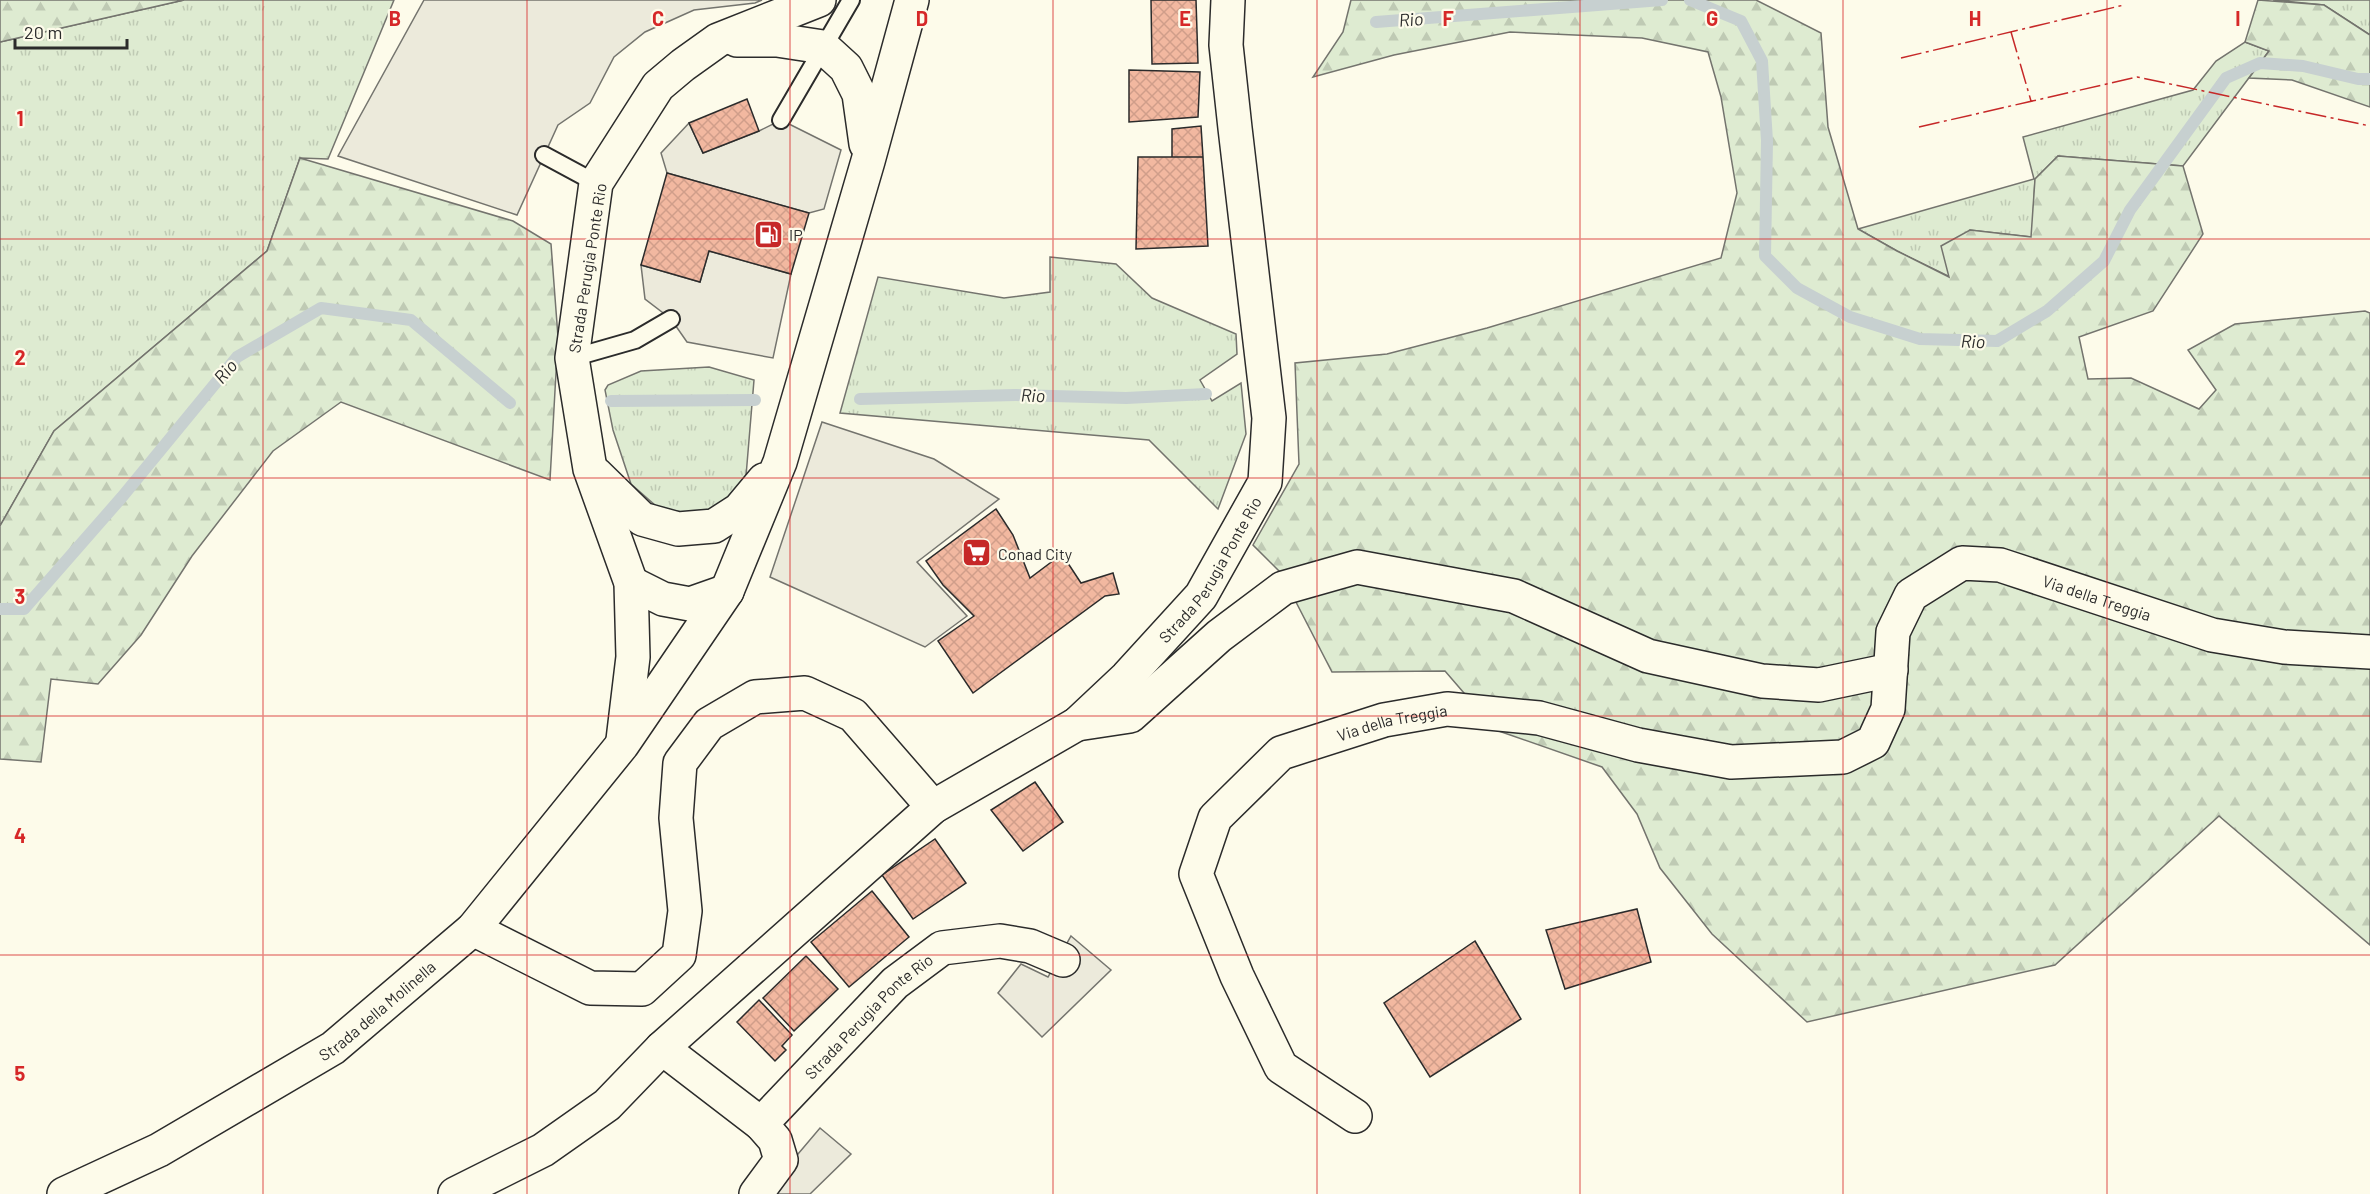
<svg xmlns="http://www.w3.org/2000/svg" width="2370" height="1194" viewBox="0 0 2370 1194" font-family="Barlow,sans-serif">
<style>
.grass{fill:url(#grass-tufts);stroke:#74746e;stroke-width:1.5}
.forest{fill:url(#forest-firs);stroke:#74746e;stroke-width:1.5}
.parking{fill:#eceadb;stroke:#74746e;stroke-width:1.5}
.lines{fill:none;stroke-linecap:round;stroke-linejoin:round}
.stream{stroke:#c7d0d0;stroke-width:12}
.building{fill:url(#building-cross-hatch);stroke:#2b2b2b;stroke-width:1.5}
.lane-casing{stroke:#2b2b2b;stroke-width:20}
.street-casing{stroke:#2b2b2b;stroke-width:36}
.secondary-casing{stroke:#2b2b2b;stroke-width:36}
.lane{stroke:#fdfbea;stroke-width:16}
.street{stroke:#fdfbea;stroke-width:33}
.secondary{stroke:#fdfbea;stroke-width:33}
.power{stroke:#c62828;stroke-width:1.5;stroke-dasharray:21 4.5 3 4.5;stroke-linecap:butt}
.grid{fill:none;stroke:#d62828;stroke-width:1.5;stroke-opacity:0.55}
.labels{text-anchor:middle;dominant-baseline:central;stroke-width:4.5;stroke-linejoin:round;paint-order:stroke}
.poi-label{font-size:16px;fill:#2b2b2b;stroke:#fdfbea;text-anchor:start}
.street-label{font-size:16px;fill:#2b2b2b;stroke:#fdfbea}
.water-label{font-size:18px;font-style:italic;fill:#2b2b2b;stroke:#fdfbea}
.grid-label{font-size:20px;text-anchor:middle;font-weight:bold;fill:#d62828;stroke:#fdfbea;stroke-width:4.5;stroke-linejoin:round;paint-order:stroke}
</style>
<defs>
<pattern id="grass-tufts" width="24" height="20" patternUnits="userSpaceOnUse" patternTransform="scale(1.5)"><rect width="24" height="20" fill="#deebd1"/><path d="M3 7l-1-3M5 7V3M7 7l1-3M15 17l-1-3M17 17v-4M19 17l1-3" fill="none" stroke="#bfcab4"/></pattern>
<pattern id="forest-firs" width="22" height="20" patternUnits="userSpaceOnUse" patternTransform="scale(1.5)"><rect width="22" height="20" fill="#deebd1"/><path d="M5 1l3.5 6h-7zM16 11l3.5 6h-7z" fill="#bfcab4"/></pattern>
<pattern id="building-cross-hatch" width="8" height="8" patternUnits="userSpaceOnUse" patternTransform="scale(1.5)"><rect width="8" height="8" fill="#f2b8a0"/><path d="M0 0l8 8M0 8l8-8" fill="none" stroke="#d09e8a"/></pattern>
</defs>
<rect width="100%" height="100%" fill="#fdfbea"/>
<!-- grass -->
<path class="grass" d="M184,0h210l-66,159 -28,-1 -33,93 -213,180 -54,95v-484z
M2273,0h97v35l-46,-30z
M2245,42l24,9 -86,115 -125,-10 -23,23 -3,58 -62,-7 -20,47 -53,-26 -39,-22 176,-50 -11,-42 170,-47 23,-29z
M1050,257l66,7 36,34 84,36 1,20 -37,26 12,21 29,-18 5,51 -28,75 -69,-69 -309,-27 38,-136 126,21 46,-6z
M709,367l45,13 -8,96 -25,32 -21,8 -36,-3 -33,-29 -18,-54 -8,-40 3,-5 33,-14z"/>
<!-- forest -->
<path class="forest" d="M0,0h184l-184,42z
M1351,0h405l65,33 7,94 30,102 39,22 52,26 -8,-31 29,-16 61,7 4,-58 23,-23 125,10 20,68 -50,77 -74,26 9,42 43,-1 68,31 17,-19 -28,-40 47,-26 130,-13 5,2v632l-151,-129 -164,149 -248,57 -95,-88 -52,-66 -23,-54 -35,-47 -106,-37 -51,-59 -113,1 -51,-99 -28,-28 46,-81 -4,-101 92,-9 100,-26 234,-70 16,-65 -16,-96 -13,-45 -66,-14 -132,-6 -116,23 -81,22 30,-45z
M2258,0l66,5 46,30v72l-78,-27 -43,-2 20,-27 -24,-9z
M300,158l213,63 38,23 7,93 -8,143 -209,-78 -68,49 -81,105 -51,79 -43,49 -47,-5 -10,83 -41,-3v-233l54,-95 213,-180z"/>
<!-- parking -->
<path class="parking" d="M424,0h338l-7,3 -61,7 -49,22 -31,25 -24,46 -32,22 -41,90 -179,-59z
M781,120l60,30 -17,59 -15,4 -142,-40 -6,-20 28,-30 14,30 56,-22z
M709,251l82,23 -18,84 -86,-16 -16,-23 -26,-20 -4,-34 59,17z
M822,422l112,37 65,40 -82,63 50,54 -42,31 -155,-70z
M1071,936l40,34 -69,67 -44,-44 23,-29 27,13z
M820,1128l31,26 -41,40h-41l18,-27z"/>
<g class="lines">
<!-- stream -->
<path class="stream" d="M1690,0l51,21 21,40 5,80 -2,115 32,32 53,29 70,22 77,2 50,-30 57,-50 26,-51 96,-132 34,-15 43,3 55,13h12
M1376,22l286,-22
M860,399l155,-4 111,3 80,-4
M611,401l144,-1
M0,609h24l98,-112 115,-140 84,-49 90,12 99,83"/>
</g>
<!-- building -->
<path class="building" d="M1151,0h45l2,63 -46,1z
M1129,70l71,2 -2,45 -69,5z
M747,99l12,32 -56,22 -14,-30z
M1201,126l2,31h-31v-28z
M1138,157h65l5,89 -72,3z
M667,173l142,40 -18,61 -82,-23 -9,31 -59,-17z
M996,509l17,26 17,43 32,-24 19,29 32,-10 6,21 -14,2 -132,97 -35,-52 36,-25 -31,-31 -17,-24z
M1035,782l28,40 -40,29 -32,-41z
M935,839l31,44 -53,36 -31,-44z
M872,891l37,46 -60,50 -38,-45z
M1637,909l14,53 -86,27 -19,-59z
M1475,941l46,78 -91,58 -46,-74z
M806,956l32,33 -44,42 -31,-33z
M759,1000l33,35 -10,11 4,4 -11,11 -38,-39z"/>
<g class="lines">
<defs>
<path id="lane" d="M781,120l70,-120
M544,155l52,28
M572,358l63,-18 36,-21"/>
<g id="street">
<path d="M1077,724l53,-8 89,-80 64,-48 74,-21 157,29 134,60 114,25 57,4 72,-15"/>
<path d="M473,929l117,59 52,1 37,-34 6,-44 -9,-93 4,-55 29,-39 46,-27 50,-4 48,22 80,92"/>
<path d="M662,1048l99,76"/>
<path id="s1" d="M1355,1116l-74,-49 -44,-91 -41,-102 19,-56 66,-65 103,-33 63,-11 92,9 99,27 93,17 112,-5 30,-15 15,-33 5,-77 18,-37 51,-32 38,2 212,70 72,12 86,5"/>
<path id="s2" d="M455,1194l88,-44 64,-45 55,-57 271,-241 144,-83 50,-47 74,-81 64,-114 4,-64 -34,-290 -9,-83 2,-45"/>
<path id="s3" d="M756,1194l25,-34 -6,-20 -14,-16 134,-141 47,-35 58,-7 30,5 33,14"/>
</g>
<g id="secondary">
<path d="M737,40h40l46,7 23,21 13,26 7,50"/>
<path d="M596,474l46,45 36,10 36,-3 25,-16 25,-30"/>
<path d="M631,583l32,16 27,5 37,-13"/>
<path d="M623,740l10,-83 -2,-74 -41,-114 -18,-111 24,-175 62,-97 25,-21 35,-25 101,-40"/>
<path id="s4" d="M64,1194l95,-44 174,-102 140,-119 149,-184 105,-154 53,-129 88,-301 44,-161"/>
</g>
</defs>
<!-- lane casing -->
<use href="#lane" class="lane-casing"/>
<!-- street casing -->
<use href="#street" class="street-casing"/>
<!-- secondary casing -->
<use href="#secondary" class="secondary-casing"/>
<!-- lane -->
<use href="#lane" class="lane"/>
<!-- street -->
<use href="#street" class="street"/>
<!-- secondary -->
<use href="#secondary" class="secondary"/>
<!-- power -->
<path class="power" d="M2011,32l20,69
M1901,58l223,-53
M1919,127l218,-50 233,49"/>
</g>
<!-- grid -->
<path class="grid" d="M263,0v1194M527,0v1194M790,0v1194M1053,0v1194M1317,0v1194M1580,0v1194M1843,0v1194M2107,0v1194M0,239h2370M0,478h2370M0,716h2370M0,955h2370"/>
<!-- icons -->
<defs>
<symbol id="fuel-square" viewBox="-11 -11 22 22"><rect x="-9" y="-9" width="18" height="18" rx="4" fill="#c62828" stroke="#fdfbea"/><path d="M-5.5-6h7V0h2V4h1.3V-2.5L3-4.5l.8-.8L6-3V5H2.5V1h-1V6h-7ZM-4.2-4.7v3.2H.2V-4.7Z" fill="#fff"/></symbol>
<symbol id="supermarket-square" viewBox="-11 -11 22 22"><rect x="-9" y="-9" width="18" height="18" rx="4" fill="#c62828" stroke="#fdfbea"/><path d="M-6-5.5h2.5l.6 2H6L4.5 2H-2.5L-4.4-4H-6ZM-1.5 3.2a1.3 1.3 0 1 0 .1 0ZM3 3.2a1.3 1.3 0 1 0 .1 0Z" fill="#fff"/></symbol>
</defs>
<g fill-rule="evenodd">
<use href="#fuel-square" x="752" y="218" width="33" height="33"/>
<use href="#supermarket-square" x="960" y="536" width="33" height="33"/>
</g>
<g class="labels">
<!-- poi labels -->
<g class="poi-label">
<text x="789" y="234">IP</text>
<text x="998" y="553">Conad City</text>
</g>
<!-- street labels -->
<g class="street-label">
<text transform="translate(587 268) rotate(-81)">Strada Perugia Ponte Rio</text>
<text stroke="none"><textPath href="#s2" startOffset="990">Strada Perugia Ponte Rio</textPath></text>
<text stroke="none"><textPath href="#s1" startOffset="1414">Via della Treggia</textPath></text>
<text stroke="none"><textPath href="#s1" startOffset="567">Via della Treggia</textPath></text>
<text stroke="none"><textPath href="#s4" startOffset="364">Strada della Molinella</textPath></text>
<text stroke="none"><textPath href="#s3" startOffset="237">Strada Perugia Ponte Rio</textPath></text>
</g>
<!-- water labels -->
<g class="water-label">
<text transform="translate(1411 19) rotate(-4)">Rio</text>
<text transform="translate(1973 341) rotate(2)">Rio</text>
<text transform="translate(225 371) rotate(-49)">Rio</text>
<text transform="translate(1033 395) rotate(2)">Rio</text>
</g>
</g>
<g class="grid-label">
<text x="395" y="26">B</text>
<text x="658" y="26">C</text>
<text x="922" y="26">D</text>
<text x="1185" y="26">E</text>
<text x="1448" y="26">F</text>
<text x="1712" y="26">G</text>
<text x="1975" y="26">H</text>
<text x="2238" y="26">I</text>
<text x="20" y="126">1</text>
<text x="20" y="365">2</text>
<text x="20" y="604">3</text>
<text x="20" y="843">4</text>
<text x="20" y="1081">5</text>
</g>
<!-- scale -->
<path d="M15 39v9h112v-9" fill="none" stroke="#2b2b2b" stroke-width="3"/>
<text x="24" y="39" font-size="18" fill="#2b2b2b" stroke="#fdfbea" stroke-width="4.5" paint-order="stroke">20 m</text>
</svg>
